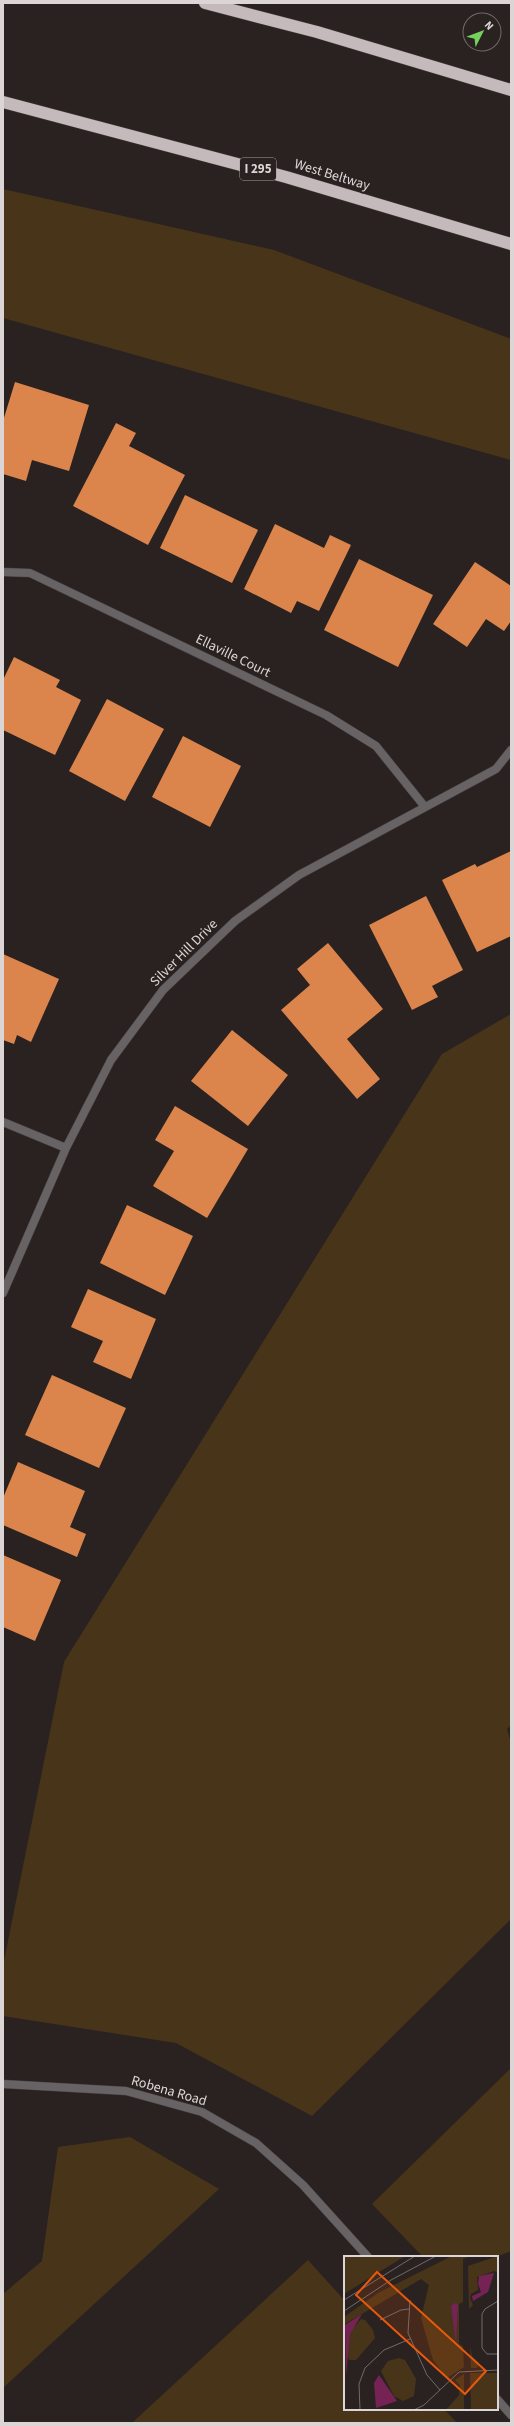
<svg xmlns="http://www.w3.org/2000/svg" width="514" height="2426" viewBox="0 0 514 2426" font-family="'Source Sans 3',sans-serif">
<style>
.green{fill:#483519}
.building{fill:#db854c}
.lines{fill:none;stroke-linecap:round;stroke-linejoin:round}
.minor-casing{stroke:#463f3d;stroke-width:9}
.motorway-casing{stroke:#463f3d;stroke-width:13}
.minor{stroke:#676263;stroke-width:8}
.motorway{stroke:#c5babb;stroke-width:12}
.labels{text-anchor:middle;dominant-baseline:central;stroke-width:4;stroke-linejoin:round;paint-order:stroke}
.shield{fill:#2a2220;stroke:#a6a09f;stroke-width:1}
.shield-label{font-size:13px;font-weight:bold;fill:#dbd6d5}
.street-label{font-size:14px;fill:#dbd6d5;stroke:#2a2220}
.inset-road{fill:none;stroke:#716a68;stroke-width:1}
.view{fill:#e8590c;fill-opacity:0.15;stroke:#e8590c;stroke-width:2}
.inset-edge{fill:none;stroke:#dbd6d5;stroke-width:2}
</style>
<rect width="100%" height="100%" fill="#2a2220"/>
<!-- green -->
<path class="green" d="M3,189l271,61 237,89v121l-508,-142z
M511,1014v711l-4,4 4,14v176l-199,197 -136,-73 -173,-27v-50l61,-304 378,-608z
M511,2068v183l-15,6h-73l-51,-53z
M130,2137l89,52 -216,199v-94l39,-33 16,-114z
M308,2260l37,41v108h99l13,14h-325z"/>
<!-- building -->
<path class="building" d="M15,382l74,23 -20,66 -37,-11 -6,21 -23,-7v-53z
M116,423l20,10 -7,13 56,29 -37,70 -75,-39z
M185,495l73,35 -26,53 -72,-35z
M275,524l49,24 6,-13 21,10 -32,66 -22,-10 -6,12 -47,-24z
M359,559l74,36 -35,72 -74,-37z
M475,562l36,24v35l-7,10 -18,-12 -19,28 -34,-23z
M14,657l46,23 -4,7 25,13 -26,55 -52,-25v-50z
M107,699l57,30 -39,72 -56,-30z
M183,736l58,30 -31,61 -58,-30z
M511,851v85l-34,16 -35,-72 33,-16 2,3z
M426,896l37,74 -31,16 6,11 -26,13 -43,-85z
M328,943l55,66 -36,30 33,40 -23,20 -76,-89 29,-25 -13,-16z
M3,954l56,25 -28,63 -14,-7 -3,9 -11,-4z
M232,1030l56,45 -40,51 -57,-45z
M175,1106l73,43 -41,69 -54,-32 21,-35 -19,-11z
M127,1205l66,31 -28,59 -65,-32z
M88,1289l68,30 -25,60 -38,-17 10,-21 -32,-14z
M52,1375l74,33 -27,60 -74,-33z
M18,1462l67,29 -15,36 16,7 -9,23 -74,-32v-27z
M3,1555l58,25 -26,61 -32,-14z"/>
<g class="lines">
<defs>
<path id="minor" d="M3,572l27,1 296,142 50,31 49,61
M3,1122l63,26
M3,1293l63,-145 45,-88 52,-70 72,-69 64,-46 197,-106 15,-19
M3,2084l123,7 76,21 54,31 47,42 65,72
M497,2399l14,16"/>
<path id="motorway" d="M205,3l112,29 194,58
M3,102l283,75 225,67"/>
</defs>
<!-- minor casing -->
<use href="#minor" class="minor-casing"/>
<!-- motorway casing -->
<use href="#motorway" class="motorway-casing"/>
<!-- minor -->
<use href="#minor" class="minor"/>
<!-- motorway -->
<use href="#motorway" class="motorway"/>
</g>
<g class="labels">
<!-- shield labels -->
<rect class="shield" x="240" y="158" width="36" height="22" rx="3"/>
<g class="shield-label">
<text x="258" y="169">I 295</text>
</g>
<!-- street labels -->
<g class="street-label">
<text transform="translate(332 175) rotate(17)">West Beltway</text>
<text transform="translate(233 656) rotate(26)">Ellaville Court</text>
<text transform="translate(184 953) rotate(-45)">Silver Hill Drive</text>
<text transform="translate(169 2091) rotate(16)">Robena Road</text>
</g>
</g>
<!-- overview -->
<g transform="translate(344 2256)">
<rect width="154" height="154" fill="#2a2220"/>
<path d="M0,0h61l-61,38zM108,0h17l-6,3v43l-4,2v40l4,2 1,21 -17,11 -14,-18 -12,-42 8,-33 -8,-6 -76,45 -1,53v-60l34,-24zM154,0v17l-4,-2 -17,6 1,13 -7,4 -1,4 3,7 -4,4 -1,-43zM17,63l4,1 8,10 2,8 -19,22h-7l-3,-7 4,-21zM126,90l2,10 7,7 -2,5h-6zM55,102l6,2 11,19 -2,17 -11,5 -9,-5 -13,-25 7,-10zM126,117h28v37h-27zM120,118v36h-18l13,-15 1,-10 -5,-5z" fill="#483519"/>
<path d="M150,17l-6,19 -15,9 -1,-5 9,-4 -3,-8 1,-8zM111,47l3,1 -2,40 -5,-38zM18,58l-12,20 -4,42 -1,-51zM35,119l18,26 -21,7 -2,-25z" fill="#752255"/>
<path class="inset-road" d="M0,44l71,-44M66,44l-2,33 19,42 13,15M154,45l-13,8 -3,5v34l5,6h11M0,55l47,-31 45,-24M36,64l21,-10 8,-1M16,154l-1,-26 6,-16 19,-18 26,-11M70,154l10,-5 35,-33 39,-2"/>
<path class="view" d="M33,16l109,99 -21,23 -109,-99z"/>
<rect width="154" height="154" class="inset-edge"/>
</g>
<!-- border -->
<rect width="514" height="2426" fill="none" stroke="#dbd6d5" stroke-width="8"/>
<!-- north arrow -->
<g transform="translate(482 32) rotate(48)"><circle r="19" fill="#2a2220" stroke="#716a68"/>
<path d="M0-3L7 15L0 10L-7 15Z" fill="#73d25c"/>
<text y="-6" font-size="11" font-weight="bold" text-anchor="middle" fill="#dbd6d5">N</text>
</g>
</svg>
